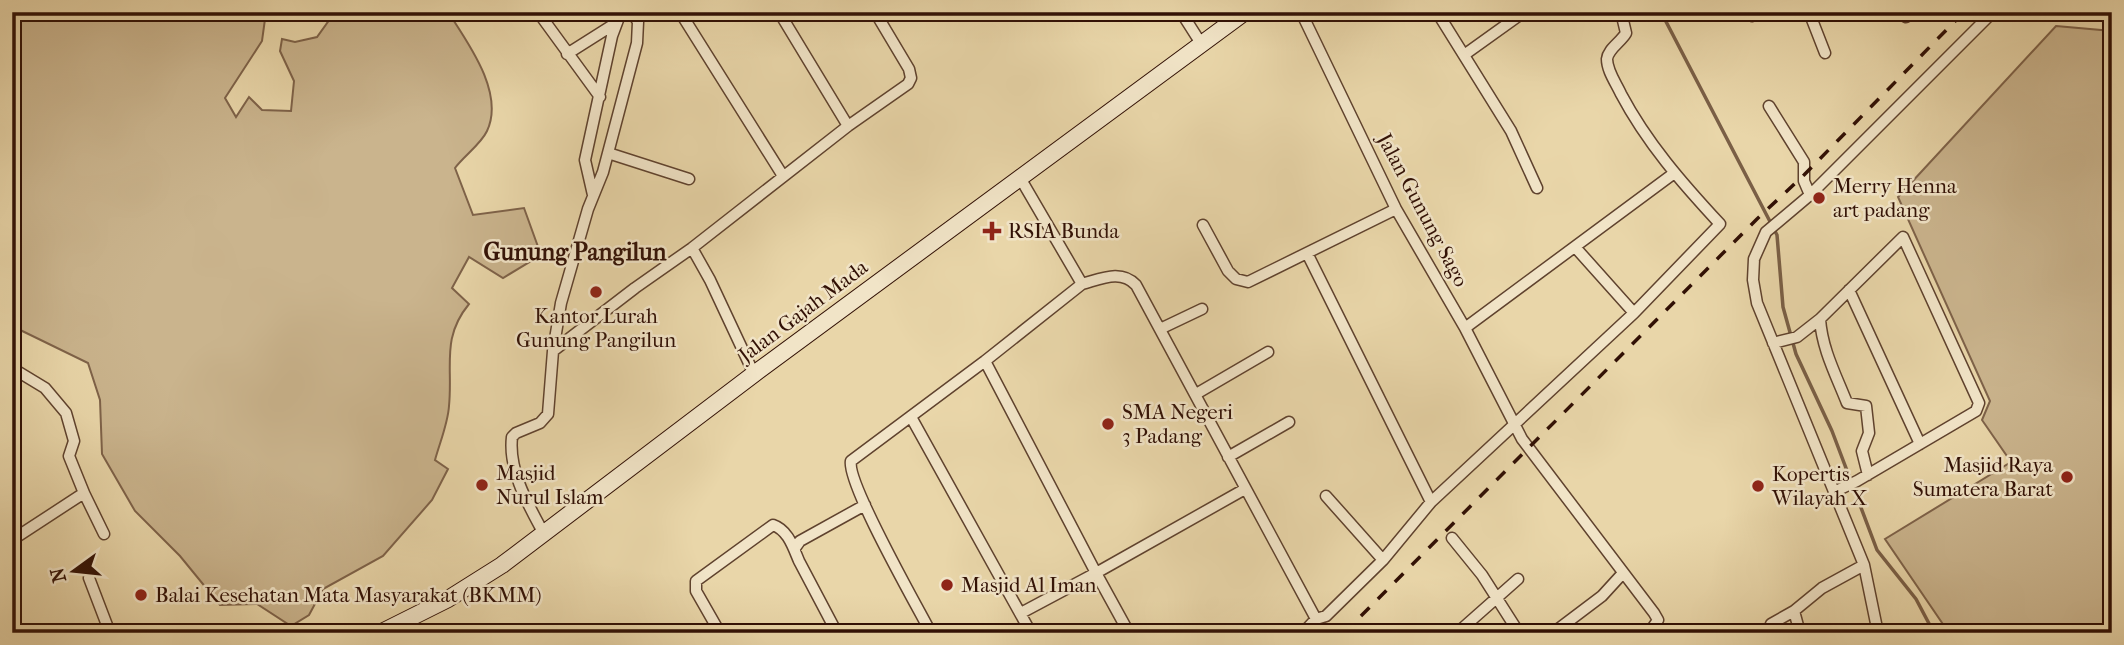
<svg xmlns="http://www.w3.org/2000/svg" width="2124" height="645" viewBox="0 0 2124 645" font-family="'IM FELL French Canon',serif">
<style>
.green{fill:#cab48d;stroke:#7e6249;stroke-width:2}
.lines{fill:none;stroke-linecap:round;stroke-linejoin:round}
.stream{stroke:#7a5f46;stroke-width:3.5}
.minor-casing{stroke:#5f422e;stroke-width:13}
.secondary-casing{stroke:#311005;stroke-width:18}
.minor{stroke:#f1e4c7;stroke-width:10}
.secondary{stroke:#f1e4c7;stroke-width:16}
.rail{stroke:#311005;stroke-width:3.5;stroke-dasharray:12 12;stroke-linecap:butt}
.poi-dot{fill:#8f2418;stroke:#f1e4c7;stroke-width:2.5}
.labels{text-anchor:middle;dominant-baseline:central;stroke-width:5;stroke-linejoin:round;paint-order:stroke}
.poi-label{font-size:21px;fill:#311005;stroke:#f1e4c7;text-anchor:start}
.street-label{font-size:21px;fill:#311005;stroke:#f1e4c7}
.quarter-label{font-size:24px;font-weight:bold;fill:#311005;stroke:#f1e4c7}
</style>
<rect width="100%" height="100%" fill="#e9d6a9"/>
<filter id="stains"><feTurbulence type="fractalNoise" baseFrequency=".00286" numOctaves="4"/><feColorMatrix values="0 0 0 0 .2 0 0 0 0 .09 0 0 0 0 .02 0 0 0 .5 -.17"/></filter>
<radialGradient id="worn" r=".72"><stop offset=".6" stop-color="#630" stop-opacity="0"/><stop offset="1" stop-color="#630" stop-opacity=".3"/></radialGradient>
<!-- green -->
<path class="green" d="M12,12h254l-4,29 -37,57 11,19 13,-20 13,13 29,1 3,-30 -14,-30 2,-12 13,3 22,-5 18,-25h113c20,31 57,81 39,119 -6,13 -23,25 -32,37l18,47 51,-7 17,47 -38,23 -34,-21 -17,31 17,16c-28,34 -16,62 -20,102 -1,17 -9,36 -14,54l13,9 -16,31 -49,56 -60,33 -14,26 -18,11 -34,-22 -37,1 -40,-49 -45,-45 -33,-57 -2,-54 -12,-37 -76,-37z
M2056,26l56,5v602h-163l-64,-94 126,-77 -29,-42 8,-19 -92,-204z"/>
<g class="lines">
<!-- stream -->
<path class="stream" d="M1661,12l116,223 6,72 13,47 36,77 45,119 39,49 18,34"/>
<defs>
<path id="minor" d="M538,12l62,85
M680,12l103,164
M779,12l69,114
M1181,12l21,33
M1301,12l95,197 69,119 57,111 132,174 4,7 -9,13
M1437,12l74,119 26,57
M1751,12l1,4
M1809,12l16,41
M1904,12l2,5
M567,54l49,-31
M1464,55l60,-43
M1769,106l35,56v19l6,14
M608,153l81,26
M1019,176l63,108c19,-5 39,-15 54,1l180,334
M593,195l-8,-35 27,-124 9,-24
M1203,225l25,46 8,8 12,3 148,-73
M1575,247l59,66
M692,248l18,32 44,94
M1308,255l123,247
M1849,290l71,154
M1820,319l83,-82 76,166 -3,8 -119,70 -21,10
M1465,328l208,-154
M1160,329l42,-20
M1773,343l24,-6 23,-18c2,30 16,56 27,84l19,3 3,27 -7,18 6,24
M553,351l82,-63 57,-40 156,-122 60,-42 3,-6 -2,-9 -34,-57
M985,361l111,212 149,-84
M12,368l33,20 21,25 8,28 -5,15 15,37
M1196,394l72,-42
M911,417l120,216
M1228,457l61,-35
M1326,496l57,64
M544,534c-15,-28 -36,-63 -32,-97l4,-4 24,-10 8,-9 5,-63 8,-48 27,-94 15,-37 34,-129 1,-21 -6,-10
M1452,538l30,37 37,58
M12,540l72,-47 20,41
M795,548l5,-7 65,-36
M89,578l21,55
M1794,611l6,22
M1021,613l75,-40 33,60
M1771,624l23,-13 28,-23 42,-23
M720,633l-24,-42v-10l77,-56c15,5 20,22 26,36l38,72
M931,633c-14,-27 -85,-151 -80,-172l134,-100 97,-77
M1303,633l13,-14 10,-3 57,-56 48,-58 203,-189 86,-89c-38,-41 -73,-81 -99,-130 -5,-11 -14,-23 -14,-35 1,-10 14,-17 19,-26l-5,-21
M1457,633l61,-54
M1553,633l49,-37 21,-23
M1878,633l-14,-68 -107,-262 -4,-23 1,-21 12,-27 44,-37 183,-183"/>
<path id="secondary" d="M380,633l68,-34 54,-34 252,-191 491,-362"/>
</defs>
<!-- minor casing -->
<use href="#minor" class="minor-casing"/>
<!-- secondary casing -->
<use href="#secondary" class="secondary-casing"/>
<!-- minor -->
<use href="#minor" class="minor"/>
<!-- secondary -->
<use href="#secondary" class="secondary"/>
<!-- rail -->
<path class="rail" d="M1344,633l413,-414 47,-44 160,-163"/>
</g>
<!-- markers -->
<g class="poi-dot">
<circle cx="1819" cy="198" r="7"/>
<path d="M988.5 220.5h7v7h7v7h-7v7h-7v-7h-7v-7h7z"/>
<circle cx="596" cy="292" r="7"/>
<circle cx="1108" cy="424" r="7"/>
<circle cx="2067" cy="477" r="7"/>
<circle cx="482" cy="485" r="7"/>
<circle cx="1758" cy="486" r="7"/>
<circle cx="947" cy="585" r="7"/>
<circle cx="141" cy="595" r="7"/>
</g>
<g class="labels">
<!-- poi labels -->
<g class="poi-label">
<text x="1833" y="186">Merry Henna<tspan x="1833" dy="24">art padang</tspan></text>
<text x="1008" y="231">RSIA Bunda</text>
<text x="596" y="316" text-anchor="middle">Kantor Lurah<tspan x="596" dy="24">Gunung Pangilun</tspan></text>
<text x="1122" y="412">SMA Negeri<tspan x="1122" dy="24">3 Padang</tspan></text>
<text x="2053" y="465" text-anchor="end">Masjid Raya<tspan x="2053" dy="24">Sumatera Barat</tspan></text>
<text x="496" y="473">Masjid<tspan x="496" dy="24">Nurul Islam</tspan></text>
<text x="1772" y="474">Kopertis<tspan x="1772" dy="24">Wilayah X</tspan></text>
<text x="961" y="585">Masjid Al Iman</text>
<text x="155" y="595">Balai Kesehatan Mata Masyarakat (BKMM)</text>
</g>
<!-- street labels -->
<g class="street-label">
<text transform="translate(1423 210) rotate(62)">Jalan Gunung Sago</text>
<text transform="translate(803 311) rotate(-37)">Jalan Gajah Mada</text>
</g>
<!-- quarter labels -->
<g class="quarter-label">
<text x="575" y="252">Gunung Pangilun</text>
</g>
</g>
<!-- margin -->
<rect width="2124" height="645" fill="none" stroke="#e9d6a9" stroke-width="42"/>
<rect x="14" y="14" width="2096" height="617" fill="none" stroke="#311005" stroke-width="3.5"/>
<rect x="21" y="21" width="2082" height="603" fill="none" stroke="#311005" stroke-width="2"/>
<!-- north arrow -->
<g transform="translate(74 571) rotate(255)" stroke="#f1e4c7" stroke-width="5" paint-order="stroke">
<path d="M0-5L12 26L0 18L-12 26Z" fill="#311005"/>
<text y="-10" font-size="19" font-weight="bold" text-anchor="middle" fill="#311005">N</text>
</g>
<rect width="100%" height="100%" filter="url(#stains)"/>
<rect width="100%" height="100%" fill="url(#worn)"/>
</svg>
